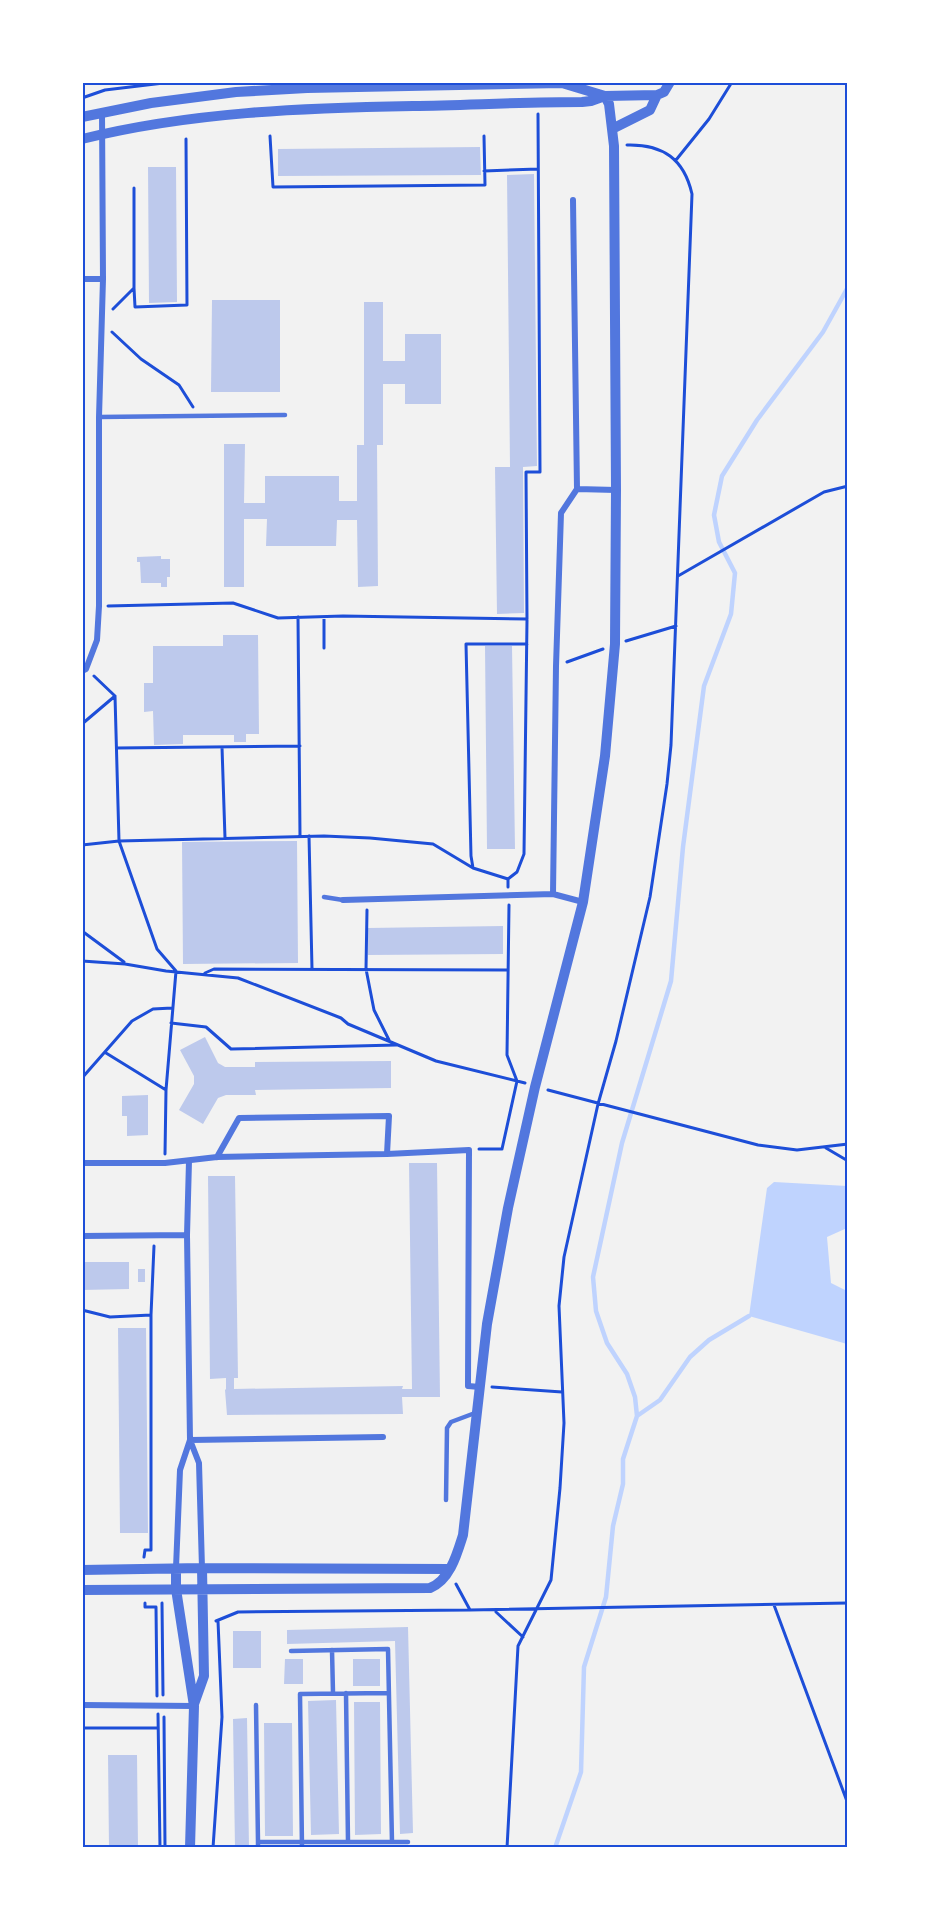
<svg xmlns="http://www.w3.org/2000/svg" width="930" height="1930" viewBox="0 0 930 1930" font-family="Jost,sans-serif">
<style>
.water{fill:#bfd3fe}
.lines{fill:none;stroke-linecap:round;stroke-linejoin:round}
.stream{stroke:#bfd3fe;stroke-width:4.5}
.building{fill:#bdc9ec}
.path{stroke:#1d4ed8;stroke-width:3}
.service{stroke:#5277de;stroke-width:4.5}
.minor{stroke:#5277de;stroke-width:6}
.tertiary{stroke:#5277de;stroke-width:10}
.neatline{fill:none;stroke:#1d4ed8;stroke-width:2}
</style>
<rect width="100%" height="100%" fill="#f2f2f2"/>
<!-- water -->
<path class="water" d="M774,1182l73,4v42l-20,9 4,46 16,8v53l-98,-28 18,-128z"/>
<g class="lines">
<!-- stream -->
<path class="stream" d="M637,1416l23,-16 30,-43 19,-17 40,-24
M555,1848l26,-76 3,-105 22,-70 7,-71 10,-42v-25l14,-43 -2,-19 -8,-23 -20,-31 -11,-32 -3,-34 29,-134 49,-162 12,-134 21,-161 27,-72 4,-41 -16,-31 -5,-27 8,-39 35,-56 66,-88 25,-45"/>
</g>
<!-- building -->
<path class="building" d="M480,147l1,28 -203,1v-27z
M148,167h28l1,135 -28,1z
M534,174l3,292 -14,1 1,146 -27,1 -2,-147h15l-3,-292z
M212,300h68v92h-69z
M364,302h19v59h22v-27h36v70h-36v-20h-22v61h-6l1,141 -20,1 -1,-67h-20l-1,26h-70l1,-27h-23v68h-20v-143h21l-1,59h21v-27h74v25h18v-56h7z
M161,556v3h9v18h-3v10h-6v-4h-20l-1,-21h-3v-5z
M223,635h35l1,99h-13v8h-12v-7h-51v9l-29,1 -1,-34 -9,1v-29h9v-37h70z
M485,646h27l3,203h-28z
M297,841l1,122 -115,1 -1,-122z
M503,926v28l-135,1v-27z
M205,1037l13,26 7,4h30v-5l136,-1v27l-136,2 1,5h-30l-8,3 -15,26 -24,-14 15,-26v-8l-14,-26z
M148,1095v40l-21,1v-20h-5v-20z
M409,1163h28l3,234h-38l1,17 -176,1 -2,-25 1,-1v-11l-16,1 -2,-203h27l3,202h-4v11l169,-3 -1,3h10z
M82,1262h47v27l-47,1z
M138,1269h7v13h-7z
M118,1328h28l2,205h-28z
M408,1627l5,206 -13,1 -5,-193 -108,3v-14z
M233,1631h28v37h-28z
M285,1659h18v25h-19z
M353,1659h27v27h-27z
M336,1700l3,134 -28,1 -3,-134z
M354,1702h26l1,132 -26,1z
M247,1718l2,130h-14l-2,-129z
M264,1723h28l1,113h-28z
M108,1755h29l1,93h-29z"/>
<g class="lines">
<!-- path -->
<path class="path" d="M82,98l23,-8 67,-8
M270,136l3,51 212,-2 -1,-49
M676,160l33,-41 23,-37
M484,171l54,-2
M134,288l1,19 52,-2 -1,-166
M113,309l21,-21v-100
M112,332l29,27 38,26 14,22
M678,576l146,-84 24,-6
M108,606l125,-3 45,15 65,-2 184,3 -1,-147h14l-2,-358
M298,617l2,219
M324,617v31
M626,641l50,-15
M567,662l36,-13
M94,676l21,20 4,145 38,108 19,22 -10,119 -1,64
M82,724l33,-28
M222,747l3,91
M117,748l183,-2
M309,836l3,133
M82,845l37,-4 205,-5 46,2 63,6 40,24
M508,879l-35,-11 -2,-12 -5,-212h61
M508,887v-8l9,-7 7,-18 3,-234
M367,910l-1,59 8,41 15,30
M82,931l42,31
M82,961l43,3 41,7 72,7 103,40 7,6 88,37 89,22
M205,973l9,-4 294,1
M171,1023l35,4 25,22 165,-4
M106,1053l60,37
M82,1078l50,-57 21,-12 19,-1
M548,1090l210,55 39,5 51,-6
M826,1148l22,13
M479,1149h23
M502,1149l15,-68 -10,-26 2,-150
M82,1310l28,7 41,-2
M492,1387l70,5
M144,1557l1,-7h6v-235l3,-69
M456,1584l14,26 378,-7
M145,1603v4h11l1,89
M162,1603l1,92
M774,1605l74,199
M496,1612l27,25
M216,1621l22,-9 232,-2
M158,1714l2,134
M164,1717l1,131
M82,1728h76
M213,1848l9,-131 -4,-96
M507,1848l11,-202 33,-66 9,-92 4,-65 -5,-117 5,-49 34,-153 18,-63 34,-144 17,-113 4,-39 21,-551c-8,-35 -29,-50 -65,-49"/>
<!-- service -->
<path class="service" d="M99,417l186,-2
M324,897l19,3
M446,1500l1,-72 4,-6 24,-9
M332,1650l1,43
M291,1651l97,-2 4,193
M346,1693l2,149
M256,1705l2,137
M258,1848v-6h150
M302,1848l-2,-154 89,-1"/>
<!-- minor -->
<path class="minor" d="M82,279h21
M577,489l39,1
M82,671l4,-2 11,-29 2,-34v-189l4,-138 -1,-167
M553,894l3,-228 5,-153 16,-24 -4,-289
M343,900l210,-6 30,8
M387,1154l82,-4 -1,236 12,1
M189,1161l-2,74 3,205 9,23 3,105
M82,1163h83l52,-6 170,-3 2,-38 -150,2 -22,39
M82,1236l105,-1
M190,1440l193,-3
M176,1568l4,-98 10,-30
M82,1705l112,1"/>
<!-- tertiary -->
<path class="tertiary" d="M82,117l69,-14 85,-11 71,-4 255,-5 43,13 52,-1 7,-3 6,-10
M612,129l38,-19 7,-15
M82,139c109,-27 220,-31 331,-33 57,-1 113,-4 169,-4l9,-1 14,-5
M176,1568v21l18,117 -4,142
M82,1570l120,-2 247,1
M82,1590l348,-2c20,-8 27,-34 33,-53l24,-211 21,-116 27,-121 48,-185 22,-146 10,-112 1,-154 -2,-344 -5,-42 -4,-8
M194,1704l10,-28 -2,-108"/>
</g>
<!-- border -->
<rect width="930" height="1930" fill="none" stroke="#ffffff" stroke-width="168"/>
<rect x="84" y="84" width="762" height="1762" class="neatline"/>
</svg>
